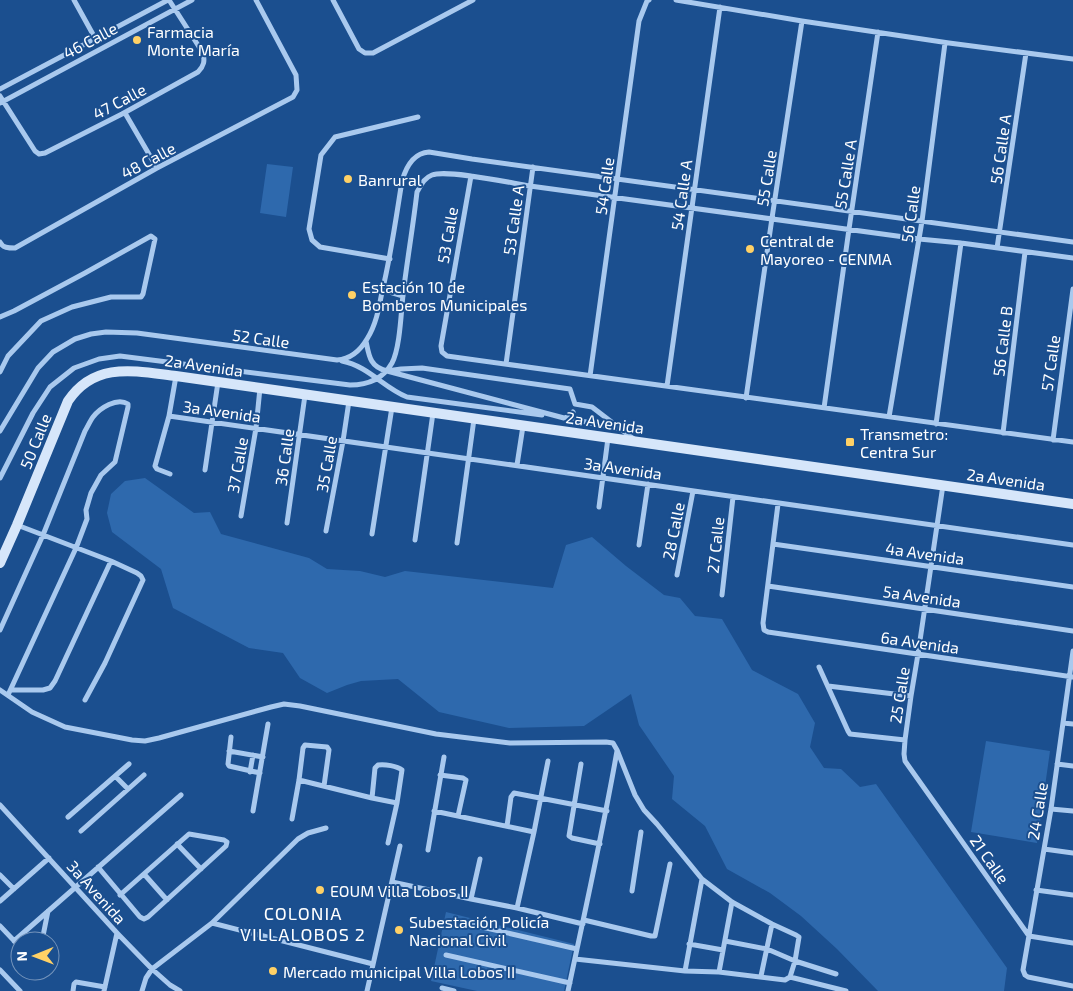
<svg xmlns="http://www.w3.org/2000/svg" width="1073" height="991" viewBox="0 0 1073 991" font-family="'Exo 2',sans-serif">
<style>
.green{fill:#2e69ad}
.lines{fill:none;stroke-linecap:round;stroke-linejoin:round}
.street{stroke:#a9c9ee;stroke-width:5}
.secondary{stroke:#d6e6fa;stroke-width:10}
.poi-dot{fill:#ffd166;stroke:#1b4f8f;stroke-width:2}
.labels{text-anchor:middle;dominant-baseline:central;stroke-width:4;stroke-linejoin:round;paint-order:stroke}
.poi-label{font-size:16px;fill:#fff;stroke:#1b4f8f;text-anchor:start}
.street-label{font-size:16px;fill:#fff;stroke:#1b4f8f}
.neighbourhood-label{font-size:18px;letter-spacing:1px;fill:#fff;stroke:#1b4f8f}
</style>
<rect width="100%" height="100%" fill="#1b4f8f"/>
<!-- green -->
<path class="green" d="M267,164l26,3 -7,50 -26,-4z
M145,478l49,35 16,-1 11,22 88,24 18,11 33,2 25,6 20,-6 148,17 13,-43 26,-8 34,29 38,29 16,3 15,18 27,3 30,51 46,24 17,29 -5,24 14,21 17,1 19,18 16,-3 131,184 -3,23h-126l-41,-42 -36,-33 -31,-23 -43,-24 -22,-43 -33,-27 2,-23 -35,-51 -8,-31 -47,32 -75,2 -70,-16 -41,-33 -37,2 -14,4 -20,8 -27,-15 -17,-25 -34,-5 -76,-40 -12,-39 -49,-37 -5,-19 4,-19 14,-13z
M986,741l64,10 -13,92 -66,-11z
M446,912l128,32 -10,47h-87l-46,-10z"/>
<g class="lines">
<!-- street -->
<path class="street" d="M74,0l21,38
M333,0l26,49 6,4h8l100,-53
M676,0l126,21 147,22 124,16
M0,89l168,-89
M0,96l35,55 4,3 6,-1 77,-39 76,-42c6,-6 7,-11 5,-19l-34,-53
M0,103l192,-103
M125,113l32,55
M471,176l-30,170 1,6 5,4 626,86
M0,242c3,6 8,6 15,6l142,-80 136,-71 4,-7 -1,-15 -40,-75
M997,248l29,-195
M390,259l-70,-12 -8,-7 -3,-11 12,-74 14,-18 83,-20
M383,290l20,6
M0,317l14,-6 71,-38 66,-37 4,3 -12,55 -2,3h-30l-39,10 -31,14 -33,35 -8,16
M366,341c3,15 4,26 21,30
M342,361c26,5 42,27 65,36l135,18
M506,364l27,-197
M590,376l49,-355 8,-20 2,-1
M667,386l53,-379
M746,398l26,-180 30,-197
M824,408l25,-179 29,-197
M573,412l-3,4 -6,2 -177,-47 14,-2 21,-1 148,21 5,15 17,3 43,33
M169,416l904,129
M889,417l33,-196 23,-178
M566,418l55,11
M936,424l25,-181
M0,431l38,-63 15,-16 22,-13 16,-5 15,-2 31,1 200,27c14,-1 23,-9 30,-21 9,-14 12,-31 15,-47 9,-37 14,-74 20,-111 4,-14 11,-28 27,-29l43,7 601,83
M1003,433l22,-181
M1053,440l20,-151
M517,465l6,-39
M205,470l13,-88
M170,474l-13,-5 -2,-3 14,-50 7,-40
M0,478l33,-65 17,-26 24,-19 25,-9 21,-3 230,29c17,0 33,-6 42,-22 8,-15 9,-50 11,-68 4,-34 10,-68 14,-103 4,-7 7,-14 15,-17 15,-6 79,8 98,11l389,53 42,4 112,15
M943,485l-25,169 -7,42 -6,44 -1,14 1,7 124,175 44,7
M778,504l-15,119 1,7 4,2 305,45
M599,507l9,-69
M241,516l15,-88 4,-40
M287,523l18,-128
M17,525l94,36 26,12 4,3 2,4 -38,83 -20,37
M326,531l17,-90 6,-40
M372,534l20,-127
M415,540l18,-127
M457,543l17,-124
M773,544l300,43
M639,545l9,-61
M677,575l16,-84
M768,586l305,45
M722,595l11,-98
M0,630l43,-95 42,-104c3,-5 5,-10 8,-14 7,-9 24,-20 35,-13v3l-13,55 -14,13 -10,18 -5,17 1,9 -11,29 -68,147
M1073,651l-22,158 -28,161 2,5 3,2 45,9
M819,667l29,64 2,3 55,6
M828,686l83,10
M0,690l32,22 33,15 67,13 13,1 14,-3 112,-31 13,-3 16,2 136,28 74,9 96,-1 7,1 4,7 18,45 9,15 13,14 45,55 30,23 40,22 24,11 3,2 -4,24 -5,16
M11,690h32l7,-2 5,-7 56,-120
M1063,723l10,1
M231,737l-3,27 1,2 31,7
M229,751l34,6
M581,764l-12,72 3,2 28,6
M1057,764l16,2
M250,772l3,-17
M440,775l23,3 3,2 -8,36
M115,776l13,13
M299,780l73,18 25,5
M372,798l3,-30 3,-3c7,-1 19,1 24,5l-5,33 -9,40
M0,805l117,128 35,36 18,16 10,6
M1051,809l22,2
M253,811l15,-87
M434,811l100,21
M68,817l61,-53
M292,819l7,-39 4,-32 2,-3 22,2 2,3 -5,36
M507,826l4,-29 3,-4 93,18
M81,831l63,-56
M177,844l24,25
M1044,849l29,4
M428,850l16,-93
M98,867l42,50 4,2 4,-2 78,-71 1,-4 -3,-2 -35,-6 -69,61
M144,874l23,26
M0,875l14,14
M392,882l79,17 46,9 66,16
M1036,890l37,5
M632,891l9,-59
M471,899l9,-40
M0,901l49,-43
M517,908l17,-76 14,-71
M584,920l67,16h4l15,-72
M460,922l117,27
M212,923l161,41
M0,926l20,21
M14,941l167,-146
M42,941l6,-30
M725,941l42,8 28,12 41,13
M689,944l34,6
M446,955l124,28
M575,959l110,12 34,1 66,8 5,-3 56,14
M0,970l20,21
M685,971l17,-92
M719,972l13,-70
M761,976l11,-52
M442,988l12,3
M73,991l1,-7 2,-2 29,5
M104,991l13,-58
M142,991l4,-13 6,-9 60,-46 86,-84 10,-6 18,-5
M367,991l33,-145
M568,991c17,-80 35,-160 49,-240"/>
<!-- secondary -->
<path class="secondary" d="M0,563l17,-38 51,-124c27,-40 67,-30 108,-25l897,128"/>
</g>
<!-- markers -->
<g class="poi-dot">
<circle cx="137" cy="40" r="5"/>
<circle cx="348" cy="179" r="5"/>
<circle cx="750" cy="249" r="5"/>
<circle cx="352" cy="295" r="5"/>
<rect x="845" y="437" width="10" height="10" rx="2.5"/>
<circle cx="320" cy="890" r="5"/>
<circle cx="399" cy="930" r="5"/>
<circle cx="273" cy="971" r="5"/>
</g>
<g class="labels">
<!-- poi labels -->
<g class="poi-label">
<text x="147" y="31">Farmacia<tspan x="147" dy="18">Monte María</tspan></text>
<text x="358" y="179">Banrural</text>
<text x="760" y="240">Central de<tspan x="760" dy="18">Mayoreo - CENMA</tspan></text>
<text x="362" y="286">Estación 10 de<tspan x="362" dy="18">Bomberos Municipales</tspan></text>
<text x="860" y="433">Transmetro:<tspan x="860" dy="18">Centra Sur</tspan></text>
<text x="330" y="890">EOUM Villa Lobos II</text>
<text x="409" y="921">Subestación Policía<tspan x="409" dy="18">Nacional Civil</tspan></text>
<text x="283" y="971">Mercado municipal Villa Lobos II</text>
</g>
<!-- street labels -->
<g class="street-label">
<text transform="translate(90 40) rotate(-28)">46 Calle</text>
<text transform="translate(119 101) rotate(-28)">47 Calle</text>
<text transform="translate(1000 149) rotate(-82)">56 Calle A</text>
<text transform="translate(148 160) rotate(-28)">48 Calle</text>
<text transform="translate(845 174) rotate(-81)">55 Calle A</text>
<text transform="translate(766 178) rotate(-81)">55 Calle</text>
<text transform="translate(604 186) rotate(-82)">54 Calle</text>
<text transform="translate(681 195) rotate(-82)">54 Calle A</text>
<text transform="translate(910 214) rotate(-82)">56 Calle</text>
<text transform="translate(513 220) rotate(-82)">53 Calle A</text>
<text transform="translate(447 235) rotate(-80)">53 Calle</text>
<text transform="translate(261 338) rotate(8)">52 Calle</text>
<text transform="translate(1002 341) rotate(-83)">56 Calle B</text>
<text transform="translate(1050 363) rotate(-82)">57 Calle</text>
<text transform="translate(204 365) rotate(8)">2a Avenida</text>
<text transform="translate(222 411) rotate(8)">3a Avenida</text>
<text transform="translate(605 422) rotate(8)">2a Avenida</text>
<text transform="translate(35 441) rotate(-68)">50 Calle</text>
<text transform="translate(284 457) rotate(-82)">36 Calle</text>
<text transform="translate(326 464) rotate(-80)">35 Calle</text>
<text transform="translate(237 465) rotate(-80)">37 Calle</text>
<text transform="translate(623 468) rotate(8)">3a Avenida</text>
<text transform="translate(1006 479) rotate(8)">2a Avenida</text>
<text transform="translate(673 531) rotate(-79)">28 Calle</text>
<text transform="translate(715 545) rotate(-84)">27 Calle</text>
<text transform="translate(925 553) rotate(8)">4a Avenida</text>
<text transform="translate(922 596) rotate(8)">5a Avenida</text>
<text transform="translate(920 642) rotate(8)">6a Avenida</text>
<text transform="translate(899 695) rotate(-81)">25 Calle</text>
<text transform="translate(1037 811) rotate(-81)">24 Calle</text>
<text transform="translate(990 859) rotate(55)">21 Calle</text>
<text transform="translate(97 892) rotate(48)">3a Avenida</text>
</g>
<!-- neighbourhood labels -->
<g class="neighbourhood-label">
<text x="303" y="913">COLONIA<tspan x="303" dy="21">VILLALOBOS 2</tspan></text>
</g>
</g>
<!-- north arrow -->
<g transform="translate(35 956) rotate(269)"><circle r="24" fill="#1b4f8f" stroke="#7695bc"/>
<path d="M0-4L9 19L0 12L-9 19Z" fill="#ffd166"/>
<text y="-8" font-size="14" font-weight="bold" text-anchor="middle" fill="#ffffff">N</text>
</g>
</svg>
